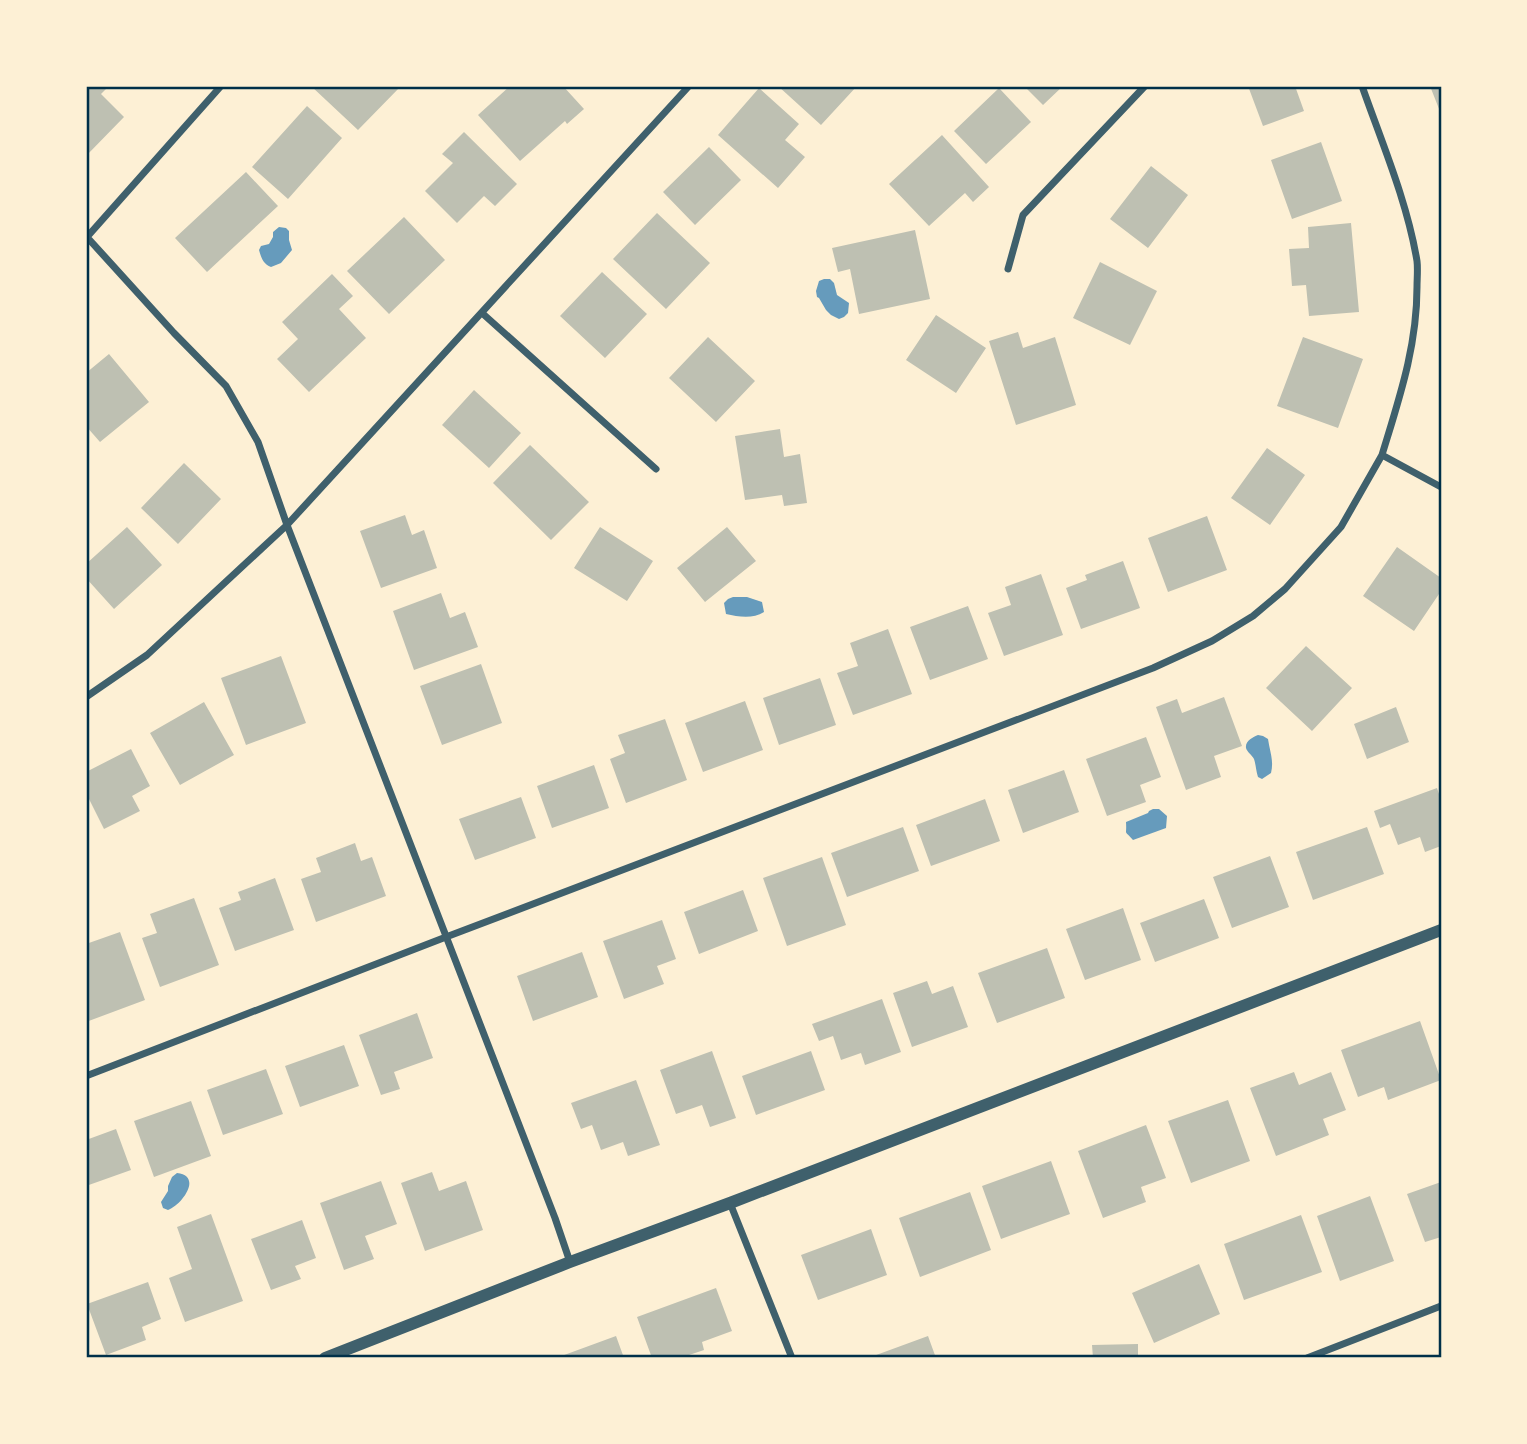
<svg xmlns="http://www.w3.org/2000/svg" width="1527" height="1444" viewBox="0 0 1527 1444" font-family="'Nunito Sans',sans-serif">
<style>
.water{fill:#669bbc}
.building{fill:#bec0b2}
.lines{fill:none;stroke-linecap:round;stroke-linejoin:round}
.minor{stroke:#3f606c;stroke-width:7}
.tertiary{stroke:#3f606c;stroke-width:12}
.neatline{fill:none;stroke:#003049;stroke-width:2.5}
</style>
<rect width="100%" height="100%" fill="#fdf0d5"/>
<!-- water -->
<path class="water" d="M279,227l7,1 3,3v9l3,10 -11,13 -10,4c-8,-3 -10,-10 -12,-17l2,-4 8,-2 4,-7v-5z
M824,279h6l4,4 3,12 12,8 -1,10 -4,4 -5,2 -8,-4 -5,-5 -7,-12 -2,-1 -1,-6 3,-10z
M733,597h14l15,5 2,10c-11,7 -25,5 -38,2l-2,-11 4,-4z
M1258,735l5,1 5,3c2,13 6,22 3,34l-9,6 -4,-2c-2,-6 -2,-12 -4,-18 -2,-4 -7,-7 -8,-11 -1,-7 7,-11 12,-13z
M1153,809h6l8,7 -1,12 -33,12c-10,-11 -6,-3 -7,-18l22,-9 1,-2z
M177,1173c26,3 5,32 -9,37l-5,-2 -2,-6 7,-11v-5l4,-9z"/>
<!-- building -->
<path class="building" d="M86,86h23l-8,8 23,23 -38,39z
M311,86h90l-43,44z
M510,86h53l21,23 -17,15 -2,-3 -45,40 -42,-46z
M778,86h79l-36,39z
M1024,86h39l-20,19z
M1248,86h47l9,25 -41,15z
M1430,86h11v28z
M759,88l40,36 -14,16 20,17 -27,31 -60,-53z
M999,88l32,34 -45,42 -32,-33z
M307,106l35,32 -54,61 -36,-32z
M464,132l53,52 -22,22 -11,-10 -27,27 -32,-32 28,-28 -11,-9z
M942,135l47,52 -16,15 -8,-9 -36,33 -40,-42z
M1321,142l21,59 -50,18 -21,-59z
M709,147l32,33 -46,45 -32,-33z
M1151,166l37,29 -40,53 -38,-29z
M246,172l32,34 -71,66 -32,-34z
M657,213l53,50 -44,46 -53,-50z
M404,217l41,43 -56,54 -42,-43z
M1351,223l8,89 -50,4 -3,-31 -14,1 -3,-37 20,-1 -1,-21z
M915,230l15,69 -71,15 -9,-45 -12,3 -6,-24z
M1100,262l57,29 -27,54 -57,-27z
M602,272l45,42 -42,44 -45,-42z
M332,274l21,22 -14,13 27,29 -57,54 -32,-33 21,-20 -16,-17z
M936,315l50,33 -30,45 -50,-33z
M1018,332l5,16 32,-11 21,68 -60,20 -27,-84z
M708,337l47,44 -39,41 -47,-44z
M1303,337l60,22 -25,69 -61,-22z
M109,354l40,48 -49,40 -14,-16v-53z
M474,390l47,43 -32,35 -47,-43z
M780,429l4,28 16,-3 7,49 -23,3 -2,-11 -37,5 -10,-64z
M530,445l59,57 -38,38 -58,-57z
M1267,448l38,27 -35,50 -39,-27z
M184,463l37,36 -43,45 -37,-36z
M405,515l7,20 12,-5 13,38 -56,20 -21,-57z
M1207,516l20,54 -59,22 -20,-54z
M127,527l35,38 -48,44 -28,-31v-14z
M600,527l53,34 -26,40 -53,-33z
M727,527l29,34 -51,41 -28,-34z
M1397,547l44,31v13l-27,40 -51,-35z
M1123,561l17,47 -59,21 -15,-41 21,-8 -2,-5z
M1041,574l22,61 -59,21 -16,-43 23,-8 -6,-18z
M441,593l9,25 15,-6 13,35 -64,23 -21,-59z
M968,606l20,53 -58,21 -20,-53z
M888,629l24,65 -59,21 -16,-42 21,-7 -8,-23z
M1306,646l46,42 -40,43 -46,-43z
M281,656l25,67 -60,22 -25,-67z
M481,664l21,59 -60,22 -22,-59z
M820,678l16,47 -57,20 -16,-47z
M1224,697l18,49 -28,10 7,21 -35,13 -30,-83 21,-8 5,14z
M745,701l18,49 -60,22 -18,-49z
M204,702l30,53 -54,30 -30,-52z
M1396,707l13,35 -42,17 -13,-35z
M665,719l22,61 -61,23 -16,-44 15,-6 -7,-18z
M1146,737l15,40 -21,8 6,17 -39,14 -21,-57z
M131,749l19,37 -18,10 8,15 -36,18 -18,-36v-21z
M594,765l15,43 -57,20 -15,-42z
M1064,770l15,42 -56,21 -15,-43z
M1437,788l4,12v46l-16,6 -5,-15 -22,8 -8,-21 -10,4 -6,-17z
M521,797l15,41 -61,22 -16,-41z
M985,799l15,42 -69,25 -15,-41z
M903,827l16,44 -72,26 -16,-44z
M1367,827l17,47 -71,26 -17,-48z
M355,843l6,18 11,-4 14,39 -70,26 -15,-43 20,-7 -5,-14z
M1270,856l19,51 -57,21 -19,-51z
M822,857l24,68 -59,21 -24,-68z
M275,878l19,52 -59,21 -16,-43 22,-8 -3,-8z
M743,890l15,41 -59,23 -15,-42z
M194,898l25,67 -59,22 -18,-49 15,-5 -7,-19z
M1204,899l15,39 -64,24 -15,-39z
M1123,908l18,52 -56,20 -19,-51z
M662,920l14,39 -19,7 7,18 -40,15 -21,-58z
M120,932l25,68 -59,22v-56l3,-1 -3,-11v-10z
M1047,948l18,50 -68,25 -19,-50z
M582,952l16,45 -65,24 -16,-45z
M927,981l5,13 21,-8 15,41 -56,20 -19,-54z
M882,999l19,53 -36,13 -4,-12 -20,7 -8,-24 -14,5 -7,-17z
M417,1013l16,45 -39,14 6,17 -19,6 -22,-60z
M1420,1021l21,59 -53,20 -4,-13 -26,10 -17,-47z
M344,1045l15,41 -59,21 -15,-41z
M712,1051l24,67 -26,9 -8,-22 -26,9 -16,-44z
M811,1051l14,39 -69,25 -14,-39z
M266,1069l17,45 -60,21 -16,-45z
M1294,1072l5,13 32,-13 15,38 -23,9 6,16 -53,21 -26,-68z
M636,1080l24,65 -32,11 -5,-14 -22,8 -9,-25 -11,4 -10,-26z
M1228,1100l22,61 -59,22 -23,-62z
M191,1101l20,55 -57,21 -20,-56z
M1146,1125l20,53 -25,9 5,15 -43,16 -25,-67z
M116,1129l15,41 -45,16v-46z
M1051,1161l19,53 -69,25 -19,-53z
M432,1172l7,19 27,-10 17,49 -58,21 -24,-68z
M381,1181l16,43 -32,12 9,23 -30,11 -24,-67z
M1441,1182v55l-16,5 -18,-48z
M970,1192l21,58 -71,27 -21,-59z
M1370,1196l24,65 -54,20 -23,-65z
M211,1214l32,87 -58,21 -16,-44 23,-9 -15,-42z
M1301,1215l21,57 -78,28 -20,-56z
M302,1220l14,38 -21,8 6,13 -30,11 -20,-51z
M871,1229l16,46 -69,25 -17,-45z
M1199,1264l21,50 -66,29 -22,-50z
M148,1282l13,37 -19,8 4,13 -40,15 -19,-51z
M716,1288l16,43 -30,11 2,8 -24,8h-28l-15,-41z
M616,1336l8,22h-68z
M928,1336l8,22h-68z
M1138,1344v14h-45l-1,-13z"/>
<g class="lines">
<!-- minor -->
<path class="minor" d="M1362,86c20,57 45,115 55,175 1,8 0,18 0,26 0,60 -18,112 -35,168
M86,236l88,97 52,53 32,56 29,83 268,693 15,44
M87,237l134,-151
M1008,269l15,-54 122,-129
M482,313l174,156
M86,697l61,-42 140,-130 402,-439
M86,1076l360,-139 707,-269 59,-27 41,-25 32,-27 56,-62 41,-72 59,32
M730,1203l62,155
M1307,1358l134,-52"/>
<!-- tertiary -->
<path class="tertiary" d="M325,1358l245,-96 160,-59 711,-273"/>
</g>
<!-- border -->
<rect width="1527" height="1444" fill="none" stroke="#fdf0d5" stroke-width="175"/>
<rect x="88" y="88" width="1352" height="1268" class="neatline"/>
</svg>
